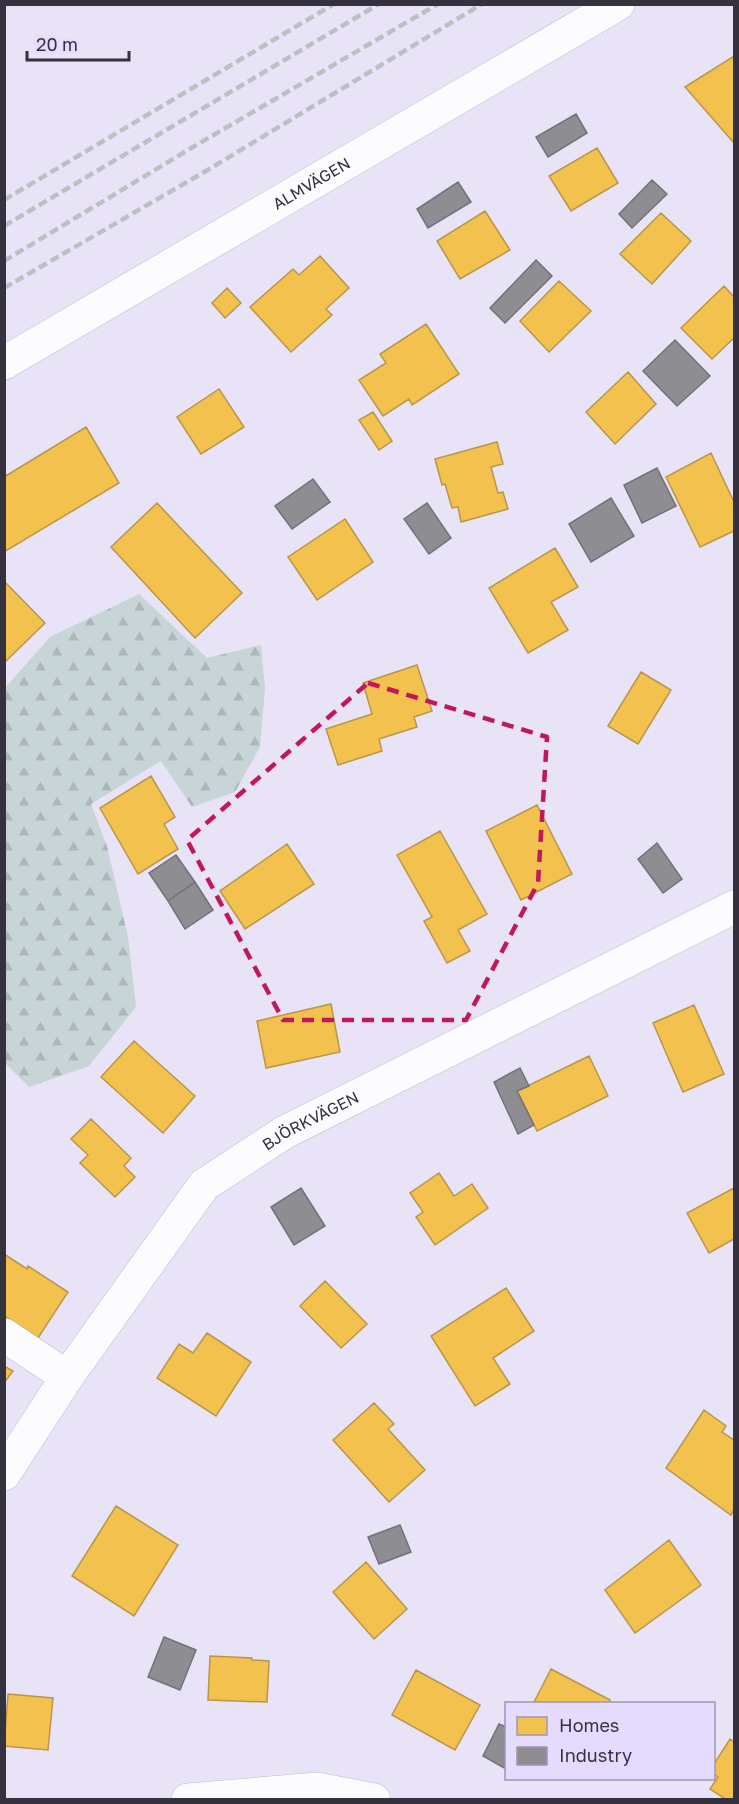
<svg xmlns="http://www.w3.org/2000/svg" width="739" height="1804" viewBox="0 0 739 1804" font-family="'Golos Text',sans-serif">
<style>
.forest{fill:url(#forest-firs)}
.homes{fill:#f2c14e;stroke:#b9964a;stroke-width:1.5}
.industry{fill:#8d8d92;stroke:#737179;stroke-width:1.5}
.lines{fill:none;stroke-linecap:round;stroke-linejoin:round}
.minor-casing{stroke:#bfbbca;stroke-width:34}
.tertiary-casing{stroke:#bfbbca;stroke-width:34}
.minor{stroke:#fcfbfe;stroke-width:33}
.tertiary{stroke:#fcfbfe;stroke-width:33}
.rail{stroke:#bfbec3;stroke-width:4.5;stroke-dasharray:9 4.5;stroke-linecap:butt}
.marked{fill:none;stroke:#c2185b;stroke-width:4.5;stroke-dasharray:12 8;stroke-linejoin:round}
.labels{text-anchor:middle;dominant-baseline:central;stroke-width:6;stroke-linejoin:round;paint-order:stroke}
.street-label{font-size:16px;fill:#35313f;stroke:#e5dbfe}
</style>
<defs>
<pattern id="forest-firs" width="22" height="20" patternUnits="userSpaceOnUse" patternTransform="scale(1.5)"><rect width="22" height="20" fill="#c8d5d6"/><path d="M5 1l3.5 6h-7zM16 11l3.5 6h-7z" fill="#acb7b9"/></pattern>
</defs>
<rect width="100%" height="100%" fill="#e8e3f6"/>
<!-- forest -->
<path class="forest" d="M139,594l68,64 54,-13 4,43 -5,59 -25,45 -43,15 -31,-46 -70,43 16,42 21,91 8,70 -47,59 -60,21 -24,-24v-375l45,-51z"/>
<!-- homes -->
<path class="homes" d="M734,56v87l-49,-56z
M597,148l21,35 -47,28 -22,-35z
M485,211l25,39 -50,29 -23,-38z
M661,213l30,28 -39,43 -32,-30z
M320,256l29,32 -23,21 6,6 -41,37 -41,-45 43,-38 6,6z
M559,281l32,30 -42,41 -29,-31z
M724,286l10,11v41l-22,21 -31,-31z
M227,288l14,15 -16,15 -13,-15z
M426,324l33,50 -47,31 -3,-6 -26,17 -24,-36 27,-17 -6,-9z
M628,372l28,32 -41,40 -29,-32z
M219,389l25,38 -43,27 -24,-37z
M373,412l19,29 -13,9 -20,-30z
M86,427l33,56 -115,69v-75z
M497,442l6,22 -12,3 7,26 5,-1 5,17 -47,13 -3,-15 -6,1 -7,-24 -3,1 -7,-26z
M711,453l23,49v29l-34,16 -34,-70z
M157,503l85,90 -47,45 -84,-91z
M345,519l28,43 -56,38 -29,-43z
M555,548l23,39 -27,15 17,28 -40,23 -39,-65z
M4,581l41,42 -41,40z
M417,665l15,46 -18,6 3,10 -38,12 3,12 -44,14 -12,-36 46,-15 -9,-31z
M641,672l30,18 -33,54 -30,-18z
M151,776l24,41 -11,7 14,25 -40,25 -38,-66z
M537,805l35,69 -51,26 -35,-69z
M440,831l47,83 -29,16 12,21 -23,12 -23,-42 8,-4 -35,-62z
M287,844l27,40 -69,45 -25,-38z
M331,1004l9,48 -74,16 -9,-47z
M694,1005l30,69 -41,18 -30,-69z
M134,1041l61,55 -32,37 -62,-56z
M589,1056l19,40 -71,35 -20,-40z
M91,1119l40,39 -7,8 11,11 -20,20 -35,-34 8,-8 -17,-16z
M439,1173l15,23 18,-12 16,24 -53,37 -19,-28 7,-5 -13,-19z
M734,1188v51l-25,14 -22,-40z
M4,1254l23,15 1,-3 40,26 -30,46 -34,-22z
M325,1281l42,43 -26,24 -41,-42z
M506,1288l28,43 -41,27 17,26 -35,22 -44,-70z
M207,1333l44,29 -35,54 -59,-38 22,-34 14,9z
M4,1366l9,5 -9,12z
M374,1403l20,21 -6,5 37,41 -36,32 -56,-62z
M704,1410l22,16 -4,6 12,8v69l-3,6 -65,-47z
M116,1506l62,39 -44,71 -62,-40z
M669,1540l32,45 -66,48 -30,-43z
M366,1562l41,47 -33,30 -41,-47z
M210,1656l42,2v2l17,1 -2,41 -59,-2z
M551,1669l59,31 -1,4h-76z
M416,1670l64,35 -25,45 -63,-35z
M8,1694l45,4 -5,52 -44,-4z
M730,1739l4,3v58h-7l-17,-11 8,-12 -4,-3v-10z"/>
<!-- industry -->
<path class="industry" d="M576,114l11,19 -39,24 -12,-20z
M652,180l15,14 -35,34 -13,-14z
M458,182l13,20 -43,26 -11,-19z
M536,260l16,16 -47,47 -15,-15z
M675,340l35,36 -33,30 -34,-35z
M657,468l19,38 -34,17 -18,-38z
M313,479l17,23 -38,27 -17,-23z
M611,498l23,38 -43,26 -22,-38z
M427,503l24,35 -22,16 -25,-35z
M657,843l25,36 -19,14 -25,-34z
M176,855l19,27 -27,19 -19,-28z
M195,882l18,28 -28,19 -17,-28z
M520,1068l9,18 -12,5 17,34 -16,9 -24,-52z
M301,1188l24,38 -31,19 -23,-38z
M400,1525l11,27 -32,12 -11,-27z
M164,1637l32,13 -16,40 -32,-13z
M499,1724l7,3v42l-23,-13z"/>
<g class="lines">
<defs>
<g id="minor">
<path id="s1" d="M4,363l614,-359"/>
<path d="M4,1335l63,42"/>
<path id="s2" d="M4,1474l63,-97 137,-192 81,-53 449,-225"/>
</g>
<path id="tertiary" d="M188,1800l129,-11 57,11"/>
</defs>
<!-- minor casing -->
<use href="#minor" class="minor-casing"/>
<!-- tertiary casing -->
<use href="#tertiary" class="tertiary-casing"/>
<!-- minor -->
<use href="#minor" class="minor"/>
<!-- tertiary -->
<use href="#tertiary" class="tertiary"/>
<!-- rail -->
<path class="rail" d="M4,200l330,-196
M4,226l375,-222
M4,261l189,-114 245,-143
M4,288l202,-117 276,-167"/>
</g>
<!-- marked area -->
<path class="marked" d="M368,683l179,54 -9,146 -72,137h-183l-96,-180z"/>
<g class="labels">
<!-- street labels -->
<g class="street-label">
<text stroke="none"><textPath href="#s1" startOffset="356">ALMVÄGEN</textPath></text>
<text stroke="none"><textPath href="#s2" startOffset="476">BJÖRKVÄGEN</textPath></text>
</g>
</g>
<!-- border -->
<rect width="739" height="1804" fill="none" stroke="#35313f" stroke-width="12"/>
<!-- legend -->
<rect x="505" y="1702" width="210" height="78" fill="#e5dbfe" stroke="#9f97b2" stroke-width="1.5"/>
<rect x="517" y="1717" width="30" height="18" fill="#f2c14e" stroke="#9f97b2" stroke-width="1.5"/>
<text x="559" y="1732" font-size="18" fill="#35313f">Homes</text>
<rect x="517" y="1747" width="30" height="18" fill="#8d8d92" stroke="#9f97b2" stroke-width="1.5"/>
<text x="559" y="1762" font-size="18" fill="#35313f">Industry</text>
<!-- scale -->
<path d="M27 51v9h102v-9" fill="none" stroke="#35313f" stroke-width="3"/>
<text x="36" y="51" font-size="18" fill="#35313f" stroke="#e5dbfe" stroke-width="4.5" paint-order="stroke">20 m</text>
</svg>
